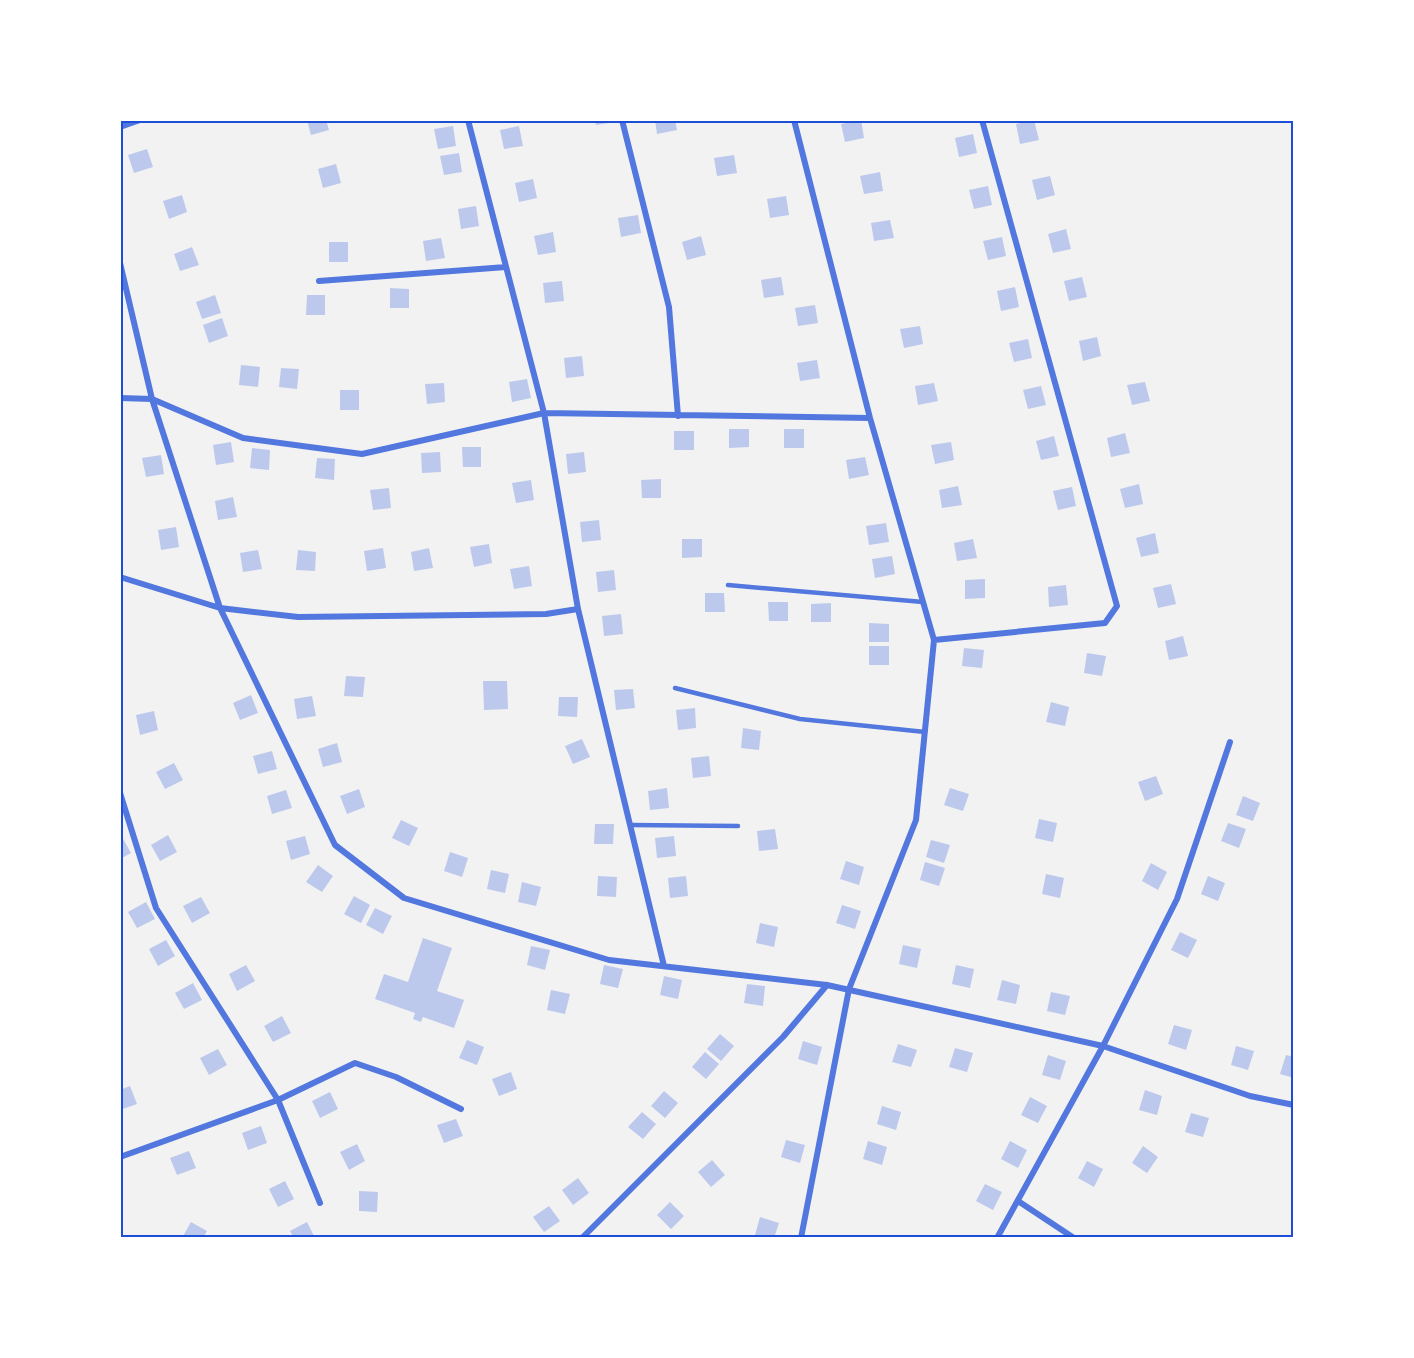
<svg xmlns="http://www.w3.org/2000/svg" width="1414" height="1358" viewBox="0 0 1414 1358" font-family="Ubuntu,sans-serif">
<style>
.building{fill:#bdc9ec}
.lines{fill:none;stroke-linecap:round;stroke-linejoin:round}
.service{stroke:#5277de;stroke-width:4.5}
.minor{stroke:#5277de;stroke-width:6}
.neatline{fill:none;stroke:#1d4ed8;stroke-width:2}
</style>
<rect width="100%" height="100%" fill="#f2f2f2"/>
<!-- building -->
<path class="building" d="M307,120h19l3,10 -18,5z
M595,120h20v2l-19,3z
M655,120h20l2,10 -20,4z
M861,120l3,18 -19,4 -4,-18z
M1034,120l5,20 -19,4 -4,-20z
M453,126l3,20 -18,3 -4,-20z
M519,126l4,20 -19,3 -4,-19z
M973,134l4,19 -18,4 -4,-19z
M147,149l6,18 -19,6 -6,-18z
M459,153l3,19 -18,3 -4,-19z
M734,155l3,18 -20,3 -3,-18z
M336,164l5,19 -18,5 -5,-19z
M880,172l3,19 -19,3 -4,-18z
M1050,176l5,19 -18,5 -5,-20z
M533,179l4,19 -18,4 -4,-19z
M988,186l4,19 -18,4 -5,-19z
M182,195l5,17 -18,7 -6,-18z
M786,196l3,19 -19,3 -3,-19z
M476,206l3,20 -18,3 -3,-20z
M638,215l3,18 -20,4 -3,-19z
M890,220l4,18 -20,3 -3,-18z
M1066,229l5,20 -18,4 -5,-19z
M553,232l3,20 -18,3 -4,-19z
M701,236l5,19 -19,5 -5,-18z
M1002,237l4,19 -18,4 -5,-19z
M441,238l4,20 -19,3 -3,-20z
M329,242h19v20h-19z
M192,247l7,18 -19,6 -6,-17z
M781,277l3,18 -20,3 -3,-18z
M1082,277l5,20 -18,4 -5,-20z
M562,281l2,20 -19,2 -2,-20z
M1015,287l4,20 -18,4 -4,-20z
M390,288l19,1v19h-19z
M215,295l6,18 -19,6 -6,-17z
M307,295h18v20h-19z
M815,305l3,18 -20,3 -3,-18z
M222,318l6,18 -19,7 -6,-18z
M920,326l3,18 -19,4 -4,-19z
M1097,337l4,19 -18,5 -4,-20z
M1028,339l4,19 -18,4 -5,-19z
M582,356l2,20 -18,2 -2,-20z
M817,360l3,18 -20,3 -3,-18z
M241,365l19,2 -2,20 -19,-2z
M281,368l18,1 -2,20 -18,-2z
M527,379l4,19 -19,4 -3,-20z
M1145,382l5,19 -18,4 -5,-20z
M444,383l1,19 -18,2 -2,-20z
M934,383l4,18 -20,4 -3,-19z
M1041,386l5,19 -18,4 -5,-19z
M340,390h19v20h-19z
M729,429h20v18l-20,1z
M784,429h20v19h-20z
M674,431h20v19h-20z
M1125,433l5,20 -19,4 -4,-19z
M1054,436l5,20 -18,4 -5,-19z
M231,442l3,20 -18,3 -3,-20z
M951,442l3,18 -19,4 -4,-19z
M462,447h19v20h-18z
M252,448l18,2 -1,20 -19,-2z
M440,452l1,20 -19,1 -1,-20z
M584,452l2,20 -18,2 -2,-20z
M161,455l3,19 -18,3 -4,-19z
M865,457l4,18 -20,4 -3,-19z
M317,458l18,1 -1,21 -19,-2z
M661,479v19h-19l-1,-18z
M531,480l3,20 -18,3 -4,-20z
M1139,484l4,20 -18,4 -5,-19z
M958,486l4,19 -20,3 -3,-18z
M1072,487l4,19 -18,4 -5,-19z
M389,488l2,20 -18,2 -3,-20z
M233,497l4,20 -19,3 -3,-19z
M599,520l2,20 -19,2 -2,-20z
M886,523l3,19 -20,3 -3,-19z
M176,527l3,20 -18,3 -3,-20z
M1155,533l4,20 -18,4 -5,-19z
M682,539h20v18l-20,1z
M973,539l4,19 -20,3 -3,-18z
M489,544l3,19 -18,4 -4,-20z
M383,548l3,20 -19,3 -3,-20z
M429,548l4,20 -19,3 -3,-19z
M258,550l4,19 -19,3 -3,-19z
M298,550l18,2 -1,19 -19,-1z
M892,556l3,18 -20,4 -3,-19z
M529,566l3,20 -18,3 -4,-20z
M614,570l2,20 -18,2 -2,-20z
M985,579v19l-20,1v-19z
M1171,584l5,20 -18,4 -5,-20z
M1066,585l2,20 -19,2 -1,-20z
M705,593h19l1,19h-20z
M768,602h20v19h-19z
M831,603v19h-20v-18z
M621,614l2,20 -19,2 -2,-20z
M869,623l20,1v18h-20z
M1183,636l5,20 -19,4 -4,-19z
M869,646h20v19h-20z
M964,648l20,2 -2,18 -20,-2z
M1087,653l19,3 -4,20 -18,-3z
M346,676l19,1 -2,20 -19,-1z
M483,681h24l1,28 -24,1z
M633,689l2,19 -19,2 -2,-20z
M251,695l7,18 -18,7 -7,-17z
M312,696l4,20 -19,3 -3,-20z
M559,697h19l-1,20 -19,-1z
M1051,702l18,5 -4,19 -19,-4z
M695,708l1,20 -18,2 -2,-20z
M154,711l4,19 -18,5 -4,-20z
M743,728l18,3 -2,19 -18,-2z
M582,739l8,18 -17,7 -8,-18z
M337,743l5,19 -19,5 -5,-18z
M272,751l5,18 -19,5 -5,-18z
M709,756l2,20 -18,2 -2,-20z
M174,763l9,17 -18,9 -9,-17z
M1156,776l7,18 -18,7 -7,-19z
M667,788l2,20 -19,2 -2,-19z
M950,788l19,6 -6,17 -19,-6z
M359,789l6,18 -18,7 -7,-18z
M286,790l6,18 -20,6 -5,-18z
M1243,796l17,7 -7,18 -17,-6z
M1039,819l18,4 -4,19 -18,-4z
M401,820l17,8 -9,18 -17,-8z
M1228,823l18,6 -7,19 -18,-7z
M595,824h19l-1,20h-19z
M775,829l3,20 -19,2 -2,-20z
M168,835l9,17 -17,9 -9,-16z
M305,836l5,18 -19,6 -5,-19z
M674,836l2,20 -19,2 -2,-20z
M122,837l9,16 -11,6v-21z
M931,840l19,5 -6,18 -18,-6z
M450,852l18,6 -6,19 -18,-6z
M846,861l18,6 -5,18 -19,-6z
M925,862l20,6 -6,18 -19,-6z
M1151,863l16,9 -9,18 -16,-9z
M318,865l15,11 -11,16 -16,-10z
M491,870l18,4 -4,19 -18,-4z
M1046,874l18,4 -4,20 -18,-4z
M598,876l19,1 -1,20 -19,-1z
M686,876l2,20 -18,2 -2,-20z
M1208,876l17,7 -7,18 -17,-7z
M522,882l19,5 -5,19 -18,-4z
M354,896l16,9 -9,18 -17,-9z
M201,897l9,16 -18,10 -9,-17z
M146,902l9,17 -18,9 -9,-16z
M842,905l19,6 -6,18 -19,-6z
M375,908l17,8 -9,18 -17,-9z
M760,923l18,4 -4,20 -18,-4z
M1180,932l17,8 -9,18 -17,-8z
M423,938l29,10 -15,43 27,9 -10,28 -31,-11 -2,5 -8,-3 2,-6 -40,-14 9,-25 24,8z
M166,940l9,16 -17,10 -9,-17z
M903,945l18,4 -4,19 -18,-4z
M531,946l19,4 -5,20 -18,-5z
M246,965l9,16 -18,10 -8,-17z
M604,965l19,4 -5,19 -18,-4z
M956,965l18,4 -4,19 -18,-4z
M664,976l18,4 -4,19 -18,-4z
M1002,980l18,5 -4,19 -19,-4z
M193,983l9,17 -18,9 -9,-16z
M747,984l18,2 -2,20 -19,-3z
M551,990l19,4 -5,20 -18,-4z
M1051,992l19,4 -5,19 -18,-4z
M282,1016l9,17 -18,9 -9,-16z
M1174,1025l18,5 -6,20 -18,-6z
M720,1034l14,12 -13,15 -14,-12z
M467,1040l17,7 -7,18 -18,-7z
M803,1041l19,6 -5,18 -19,-6z
M898,1044l19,6 -6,17 -19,-5z
M1236,1046l18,5 -6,19 -17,-5z
M955,1048l18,5 -6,19 -18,-5z
M218,1049l9,16 -18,10 -9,-17z
M705,1052l14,12 -13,15 -14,-12z
M1048,1055l18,6 -6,19 -18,-5z
M1286,1055l8,2v21l-14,-4z
M511,1072l6,17 -18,7 -7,-17z
M130,1086l7,18 -17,6v-20z
M1145,1090l17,6 -5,19 -18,-5z
M664,1091l14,12 -13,15 -14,-12z
M330,1092l8,17 -18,9 -8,-17z
M1030,1097l17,9 -9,17 -17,-8z
M882,1106l19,6 -5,18 -19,-6z
M642,1112l14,12 -13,15 -15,-12z
M1191,1113l18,5 -6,19 -18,-5z
M456,1119l7,17 -19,7 -7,-18z
M261,1126l6,17 -19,7 -6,-17z
M786,1140l19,5 -5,18 -19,-6z
M868,1141l19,6 -5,18 -19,-6z
M1010,1141l17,9 -9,18 -17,-9z
M357,1144l8,17 -16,9 -9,-18z
M1143,1146l15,11 -11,16 -15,-10z
M189,1151l7,17 -19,7 -7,-17z
M712,1160l13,15 -14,12 -13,-15z
M1087,1161l16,8 -9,18 -16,-9z
M578,1178l11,15 -16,12 -11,-15z
M285,1181l9,18 -16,8 -9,-18z
M985,1184l17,8 -9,18 -17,-9z
M359,1191l19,1 -1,20 -18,-1z
M670,1202l14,14 -13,13 -14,-14z
M549,1206l11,15 -16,11 -11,-15z
M760,1217l19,6 -5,15h-9l-10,-3z
M191,1222l16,9 -4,7h-21z
M307,1222l8,16h-21l-4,-7z"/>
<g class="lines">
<!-- service -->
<path class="service" d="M728,585l195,17
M675,688l125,31 125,13
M630,825l108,1"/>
<!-- minor -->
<path class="minor" d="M468,120l76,293 34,196 86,357
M622,120l47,187 9,109
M794,120l76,298 64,222 -18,180 -67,169 -48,249
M120,127l20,-7
M120,263l32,136 68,209 115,237 69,53 205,62 218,25 276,61 147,50 44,9
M319,281l187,-14
M120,398l32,1 91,39 119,16 182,-41 326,5
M120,577l100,31 78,9 248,-3 32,-5
M934,640l171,-17 12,-17 -135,-486
M120,793l36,115 122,192 42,103
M120,1157l158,-57 77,-37 41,14 65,32
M1018,1201l56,37
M582,1238l201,-201 44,-52
M997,1238l106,-192 74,-147 53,-157"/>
</g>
<!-- border -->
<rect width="1414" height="1358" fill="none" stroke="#ffffff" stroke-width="243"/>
<rect x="122" y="122" width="1170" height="1114" class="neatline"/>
</svg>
